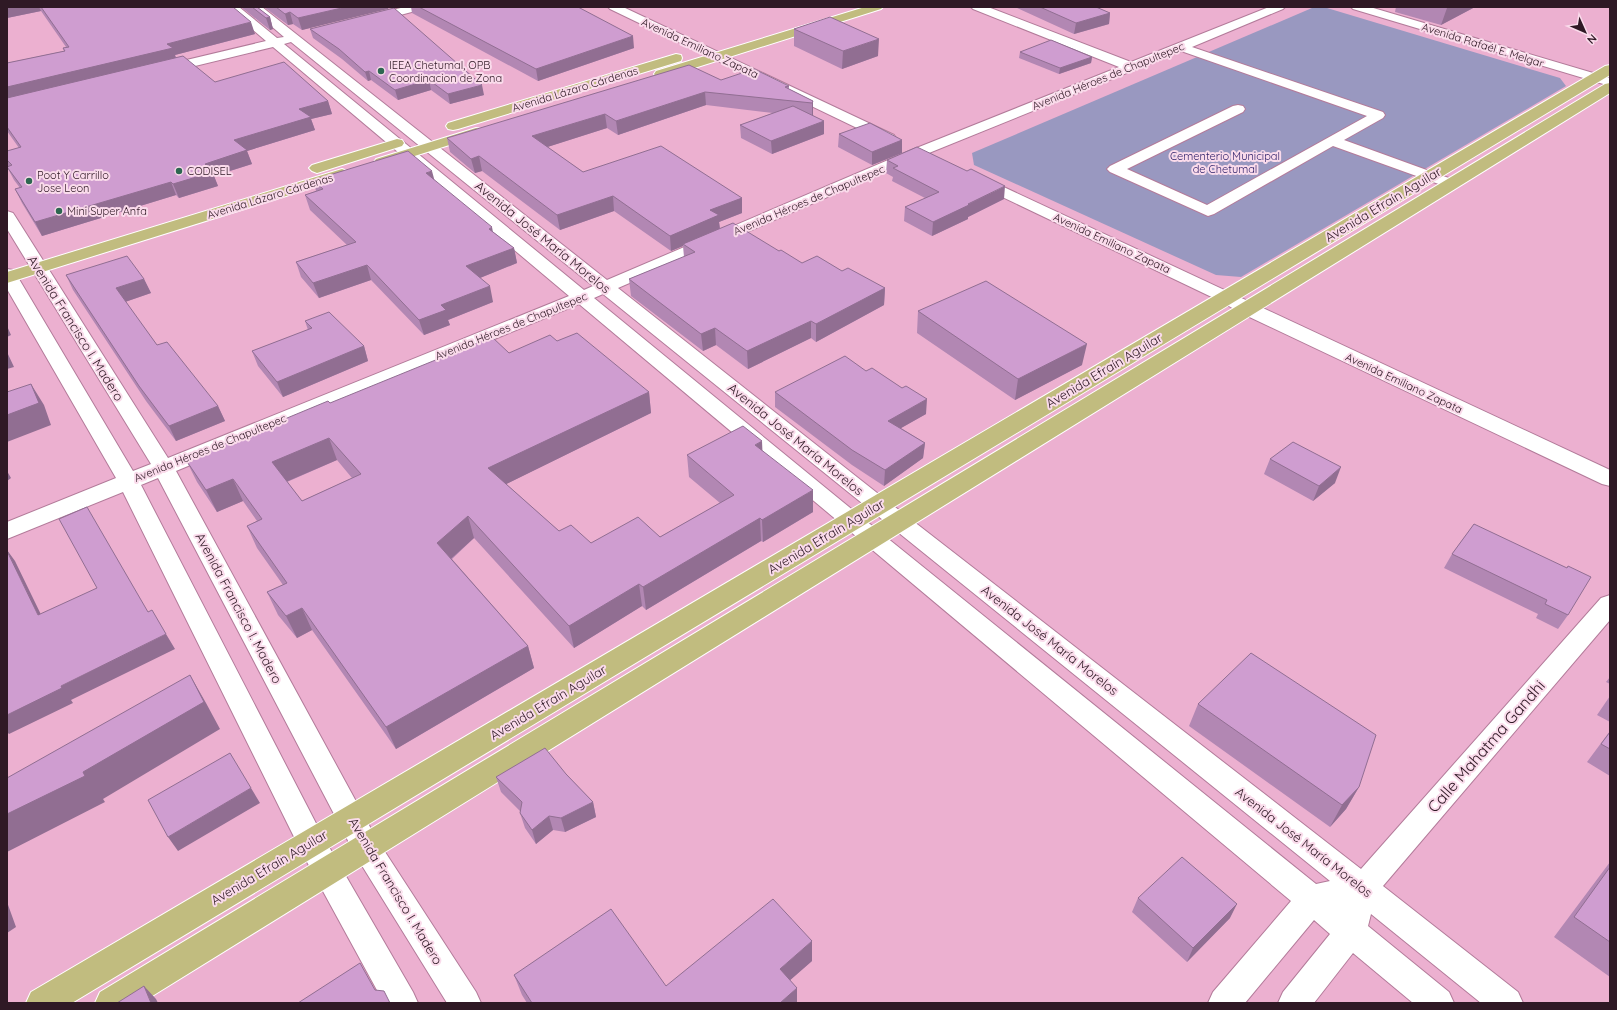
<svg xmlns="http://www.w3.org/2000/svg" width="1617" height="1010" viewBox="0 0 1617 1010" font-family="Quicksand,sans-serif">
<style>
.green{fill:#9998c0}
.lines{fill:none;stroke-linecap:round;stroke-linejoin:round}
.minor-casing{stroke:#b37b9a;stroke-width:2}
.major-casing{stroke:#fff;stroke-width:2}
.minor{fill:#fff;fill-rule:evenodd}
.major{fill:#c1bc7f;fill-rule:evenodd}
.wall{fill:#b287b3;fill-rule:evenodd}
.shaded-wall{fill:#916e92}
.building{fill:#cf9dd0;stroke:#916e92;fill-rule:evenodd}
.poi-dot{fill:#2d6751;stroke:#fadbeb;stroke-width:1.5}
.labels{text-anchor:middle;dominant-baseline:central;stroke-width:4;stroke-linejoin:round;paint-order:stroke}
.far-street-label{font-size:11px;fill:#2f1925;stroke:#fadbeb}
.far-poi-label{font-size:11px;fill:#2f1925;stroke:#fadbeb;text-anchor:start}
.far-park-label{font-size:11px;fill:#2f216a;stroke:#fadbeb}
.street-label{font-size:13px;fill:#2f1925;stroke:#fadbeb}
.near-street-label{font-size:16px;fill:#2f1925;stroke:#fadbeb}
</style>
<rect width="100%" height="100%" fill="#ecb0d0"/>
<!-- green -->
<path class="green" d="M1312,8h15l233,70 6,8 -325,191 -25,-2 -242,-110 -2,-12z"/>
<g class="lines">
<defs>
<path id="minor" d="M226,7h13l38,31 7,-1 -35,-30h13l345,273 307,-131 205,-82 -146,-58 -2,-2h17l143,55 138,-55h16l-2,2 -91,38 191,65 2,3 -2,3 -39,22 113,41 3,3 -3,3 -5,2 -5,-2 -114,-41 -119,68 -6,2 -98,-44 -3,-3 3,-3 123,-60 5,-1 5,1 2,3 -2,3 -116,57 80,36 160,-89 -186,-65 -257,104 -306,133 268,212 475,369 240,-271 9,-3v25l-227,266 135,106 5,11h-42l-110,-89 -3,12 81,66 5,11h-41l-60,-50 -39,50h-36l5,-11 47,-58 -16,-14 -69,83h-37l5,-11 78,-91 -712,-597 -403,167 200,367 100,154 5,11h-34l-91,-147 -198,-378 -17,7 180,348 92,159 5,11h-34l-83,-152 -178,-359 -116,47v-17l109,-44 -109,-189v-20l6,1 3,4 117,197 18,-7 -144,-235v-18l6,2 2,3 153,242 401,-162 -296,-249 -111,27 -5,-1 -2,-3 2,-3 109,-26zM291,42l302,244 -9,4 -300,-246zM603,294l727,587 -14,3 -456,-368 -266,-218z
M405,7h20l-2,2 -53,14 -4,-1 -2,-3 2,-3z
M608,7h15l271,128 2,3 -2,3 -5,1 -5,-1 -274,-132z
M1351,7h19l240,71v8l-257,-77z
M978,175l632,295v16l-8,-2 -361,-171 -21,-12 -247,-118 -3,-3 3,-3z"/>
<path id="major" d="M865,7h18l-2,2 -215,68h-10l-2,-3 2,-3z
M676,54l5,1 1,3 -1,3 -223,68 -5,1 -5,-1 -2,-3 2,-3z
M1610,65v10l-1538,928h-46l5,-11 1574,-926z
M1610,83v10l-1469,910h-46l5,-11 1505,-908z
M476,128l5,1 2,3 -2,3 -95,30 -5,1 -5,-1 -2,-3 2,-3z
M397,139l5,1 2,3 -2,3 -85,27 -5,-2 -3,-3 3,-3z
M342,169l5,2 3,3 -3,3 -340,106v-11z"/>
</defs>
<!-- minor casing -->
<use href="#minor" class="minor-casing"/>
<!-- major casing -->
<use href="#major" class="major-casing"/>
<!-- minor -->
<use href="#minor" class="minor"/>
<!-- major -->
<use href="#major" class="major"/>
</g>
<!-- wall -->
<path class="wall" d="M7,7h226l22,27 -80,21 1,3 39,24 113,19 4,13 -21,5 4,11 -68,21 5,13 -38,12 4,10 -39,12 -3,-3 -134,41 -20,-33 -7,-14 5,-1 -6,-8 -7,-13 1,-1 -1,-15 12,-3 -12,-17v-68l57,-12 -1,-3 3,-1 -25,-36 -34,7z
M241,7h16l13,10 3,12 -3,1z
M264,7h125l-87,23 -9,-6 -5,1z
M411,7h167l56,41 -96,33 -126,-68z
M1015,7h81l14,6 -1,11 -35,10z
M1396,7h79l-34,18 -46,-13z
M310,29l174,66 -34,9 -19,-14 -33,10 -27,-20 -3,1 -26,-22 -29,-21z
M794,29l84,27 -36,13 -48,-23z
M1020,52l72,5 -1,6 -32,11 -40,-16z
M721,80l68,6v3l24,12v14l11,19 -52,20 -31,-16 -1,-13 33,-12 -67,-8 -88,30 -11,-7 -60,19 36,25 159,26v15l-23,9 1,6 59,23 23,12 40,8 43,17 -1,17 -68,37 -5,-4 -63,31 -32,-24 -13,6 -72,-55 -2,-17 55,-22 -1,-11 -12,5 -57,-40 -54,19 -78,-59 -7,2 -25,-21 -3,-14z
M839,134l63,6v13l-30,12 -34,-18z
M887,160l117,39 -36,18v2l-36,17 -28,-15 1,-14 20,-9 -33,-17 1,-4 -7,-4z
M313,180h121l59,52 21,16 3,15 -37,15 13,24 -45,18 2,5 -26,10 -53,-55 -52,18 -18,-21 -5,-15 51,-17 -37,-35 -5,-15 11,-4z
M66,275l78,4 7,14 -26,9 32,43 61,61 7,15 -49,20 -30,-40 -73,-111z
M918,311l164,54 -67,35 -98,-67z
M305,321l59,25 4,15 -85,36 -25,-31 -6,-15 56,-21z
M557,341l92,51 2,21 -145,71 53,47 32,12 69,-6 60,-34 -31,-26 -2,-22 76,-4 50,61 -50,30 -2,-1 -115,69 -4,-4 -68,42 -100,-110 -22,21 76,87 6,22 -138,81 -84,-119 -15,8 -19,-23 -11,-23 16,-7 -26,-37 -10,-22 10,-5 -14,-20 -26,11 -20,-30 -11,-22 144,-57 179,-50zM337,460l15,18 -50,23 -15,-19z
M775,392l151,22 -25,14 24,15 -2,15 -39,28 -32,-21 -77,-58z
M1270,459l65,24 -22,18 -49,-27z
M1474,524l94,91 -10,14 -22,-11 2,-4 -94,-46 8,-14z
M1610,677v7l-4,-2z
M1610,696v26l-13,-7z
M1198,704l161,83 -13,22 -16,18 -141,-101z
M1610,731v45l-23,-14z
M566,774l27,28 3,15 -31,15 -12,-2 -17,14 -11,-16 -5,-15v-2l-19,-19 -5,-15z
M1610,862v115l-56,-40z
M1138,898l92,20 -43,44 -55,-50z
M812,961l-22,19 7,23h-270l-5,-8 -8,-20 152,11z"/>
<!-- shaded-wall -->
<path class="shaded-wall" d="M7,7h32l2,4 -34,7z
M346,7h43l-1,2 -86,21 -4,-12z
M1449,7h26l-34,18 6,-17z
M290,12l3,12 -5,1 -3,-11z
M1110,13l-1,11 -35,10 2,-11z
M270,17l3,12 -3,1 -4,-12z
M251,22l4,12 -80,21 2,6 -170,40v-14l160,-43z
M633,36l1,12 -96,33 -2,-12z
M879,39l-1,17 -36,13 1,-18z
M1092,57l-1,6 -32,11 1,-6z
M369,71l2,9 -3,1 -3,-9z
M429,80l2,10 -33,10 -3,-10z
M482,85l2,10 -34,9 -2,-10z
M705,92l1,13 -88,30 -2,-14z
M328,101l4,13 -21,5 4,11 -68,21 5,13 -38,12 4,10 -39,12 -6,-14 32,-20 29,-24 65,-31z
M813,101v14l-1,2v-14z
M605,114l2,14 -72,23 -3,-15z
M824,121v13l-52,20 -1,-13z
M902,140v13l-30,12v-13z
M479,156l3,15 -7,2 -4,-14z
M432,171l4,15 -10,-13z
M171,182l5,13 -134,41 -7,-14z
M1005,186l-1,13 -36,18v2l-36,17 1,-14z
M613,196l1,15 -54,19 -3,-15z
M742,198v15l-23,9 1,8 -37,14v2l-12,5 -1,-15 40,-26z
M492,227l3,16 -6,-14z
M514,248l3,15 -47,19 -4,-16z
M367,265l4,15 -52,18 -6,-15z
M144,279l7,14 -29,10 -6,-15z
M490,286l3,16 -45,18 2,5 -26,10 -5,-15 22,-15z
M885,288l-1,17 -68,37v-18z
M811,321v17l-63,31 -1,-18z
M7,326l4,9 -4,2z
M715,328l1,17 -13,6 -2,-17z
M1087,344l-5,21 -67,35 3,-21z
M364,346l4,15 -85,36 -6,-15z
M7,352l7,15 -7,2z
M31,384l13,21 7,20 -44,17v-27z
M649,392l2,21 -157,77 -6,-22z
M927,399l-1,15 -39,22 1,-15z
M218,406l7,15 -49,20 -7,-15z
M329,438l8,22 -56,24 -9,-22z
M762,441l1,23 -8,-19z
M925,443l-2,15 -39,28 1,-16z
M1341,467l-6,16 -22,18 6,-15z
M7,471l4,7 -4,3z
M233,479l10,22 -26,11 -11,-22z
M813,490v22l-50,30 -1,-22z
M468,516l6,22 -30,27 -7,-22z
M760,518l1,23 -115,69 -3,-23z
M7,550l8,11 33,68 -10,-14 -31,-64z
M639,584l3,22 -68,42 -5,-22z
M302,608l10,22 -15,8 -11,-22z
M166,634l9,15 -104,51 2,3 -64,31 -2,-2v-17l54,-29z
M528,646l6,22 -138,81 -10,-22z
M190,675l16,28 14,26 -117,70 2,3 -98,50v-38l76,-42z
M1359,787l-13,22 -16,18 12,-22z
M251,788l9,15 -82,48 -10,-14z
M593,802l3,15 -31,15 -4,-14z
M549,816l4,14 -17,14 -4,-14z
M7,902l9,25 -9,6z
M1237,904l-7,14 -43,44 6,-14z
M812,941v20l-32,28v-20z
M144,986l12,13 2,4h-7z
M797,988v15h-17z"/>
<!-- building -->
<path class="building" d="M41,7h192l18,15 -84,22 6,4 -166,39v-24l58,-12 -2,-3 6,-1z
M252,7h5l13,10 -4,1z
M276,7h70l-48,11 -8,-6 -5,2z
M419,7h159l55,29 -97,33z
M1040,7h56l14,6 -34,10z
M394,8l88,77 -34,9 -19,-14 -34,10 -26,-19 -4,1 -26,-23 -29,-20z
M830,17l49,22 -36,12 -49,-22z
M1051,40l41,17 -32,11 -40,-16z
M183,56l32,26 69,-20 44,39 -29,8 12,8 -77,23 13,10 -42,14 8,8 -40,12 -2,-2 -136,40 -20,-33 7,-2 -15,-20 5,-2 -5,-5v-9l14,-4 -14,-20v-29z
M689,65l32,15 33,-11 35,17 -4,1 28,14 -1,2 -107,-11 -89,29 -11,-7 -73,22 51,36 78,-26 81,52 -32,12 9,5 -49,21 -57,-40 -56,19 -78,-59 -8,3 -24,-21z
M793,106l31,15 -53,20 -31,-16z
M870,123l32,17 -30,12 -33,-18z
M917,147l50,24 4,-2 34,17 -37,18 1,1 -36,17 -28,-15 34,-15 -46,-24 5,-2 -11,-6z
M408,151l24,20 -6,2 66,54 -3,2 25,19 -48,18 24,20 -49,19 5,5 -27,10 -52,-55 -54,18 -17,-21 60,-20 -51,-47 18,-6 -10,-9z
M733,223l46,28 2,-1 21,13 15,-7 25,15 6,-3 37,20 -69,36 -5,-3 -64,30 -32,-23 -14,6 -72,-55 66,-27 -12,-8z
M127,256l17,23 -28,9 41,57 10,-3 51,64 -49,20 -30,-40 -73,-111z
M986,281l101,63 -69,35 -100,-68z
M329,312l35,34 -87,36 -25,-31 60,-23 -7,-7z
M577,333l72,59 -161,76 71,63 12,-6 20,18 47,-26 22,20 74,-42 -47,-40 56,-29 19,15 -7,4 58,45 -51,30 -2,-2 -117,69 -4,-3 -70,42 -101,-110 -31,27 91,103 -142,81 -84,-119 -16,8 -19,-24 20,-9 -40,-57 15,-7 -29,-40 -27,11 -20,-30 142,-59 2,2 162,-66 17,16 41,-18 7,6zM329,438l32,36 -59,27 -30,-39z
M845,356l21,15 6,-3 30,20 4,-2 21,13 -39,22 37,22 -40,27 -33,-20 -77,-58z
M31,384l8,19 -32,12v-23z
M1293,442l48,25 -22,19 -49,-27z
M87,507l61,105 4,-2 14,24 -105,52 1,2 -55,27v-164l31,64 59,-27 -38,-69z
M1474,524l93,44 1,-2 23,11 -23,38 -23,-11 2,-4 -95,-46z
M1251,653l125,82 -17,52 -17,18 -144,-101z
M190,675l14,27 -121,70 2,4 -78,38v-36z
M1610,732v17l-9,-5z
M545,748l21,26 27,28 -32,16 -12,-2 -17,14 -12,-17 2,-11 -26,-25z
M230,753l21,35 -83,49 -20,-37z
M1182,857l55,47 -44,44 -55,-50z
M1610,867v75l-36,-25z
M773,899l39,42 -32,28 17,19 -17,15h-248l-18,-28 97,-66 55,77z
M360,963l15,27 9,1 6,12h-92z
M144,986l7,17h-34z"/>
<!-- markers -->
<g class="poi-dot">
<circle cx="381" cy="71" r="4"/>
<circle cx="179" cy="171" r="4"/>
<circle cx="29" cy="181" r="4"/>
<circle cx="59" cy="211" r="4"/>
</g>
<g class="labels">
<!-- far-street labels -->
<g class="far-street-label">
<text transform="translate(1483 45) rotate(17)">Avenida Rafaél E. Melgar</text>
<text transform="translate(700 48) rotate(25)">Avenida Emiliano Zapata</text>
<text transform="translate(1108 76) rotate(-22)">Avenida Héroes de Chapultepec</text>
<text transform="translate(575 89) rotate(-17)">Avenida Lázaro Cárdenas</text>
<text transform="translate(270 196) rotate(-17)">Avenida Lázaro Cárdenas</text>
<text transform="translate(809 200) rotate(-23)">Avenida Héroes de Chapultepec</text>
<text transform="translate(1112 243) rotate(25)">Avenida Emiliano Zapata</text>
<text transform="translate(511 326) rotate(-22)">Avenida Héroes de Chapultepec</text>
<text transform="translate(1404 383) rotate(25)">Avenida Emiliano Zapata</text>
<text transform="translate(210 448) rotate(-22)">Avenida Héroes de Chapultepec</text>
</g>
<!-- far-poi labels -->
<g class="far-poi-label">
<text x="389" y="65">IEEA Chetumal, OPB<tspan x="389" dy="13">Coordinacion de Zona</tspan></text>
<text x="187" y="171">CODISEL</text>
<text x="37" y="175">Poot Y Carrillo<tspan x="37" dy="13">Jose Leon</tspan></text>
<text x="67" y="211">Mini Super Anfa</text>
</g>
<!-- far-park labels -->
<g class="far-park-label">
<text x="1225" y="156">Cementerio Municipal<tspan x="1225" dy="13">de Chetumal</tspan></text>
</g>
<!-- street labels -->
<g class="street-label">
<text transform="translate(1383 204) rotate(-31)">Avenida Efraín Aguilar</text>
<text transform="translate(543 237) rotate(39)">Avenida José María Morelos</text>
<text transform="translate(76 328) rotate(58)">Avenida Francisco I. Madero</text>
<text transform="translate(1104 370) rotate(-31)">Avenida Efraín Aguilar</text>
<text transform="translate(796 439) rotate(39)">Avenida José María Morelos</text>
<text transform="translate(826 536) rotate(-31)">Avenida Efraín Aguilar</text>
<text transform="translate(239 608) rotate(62)">Avenida Francisco I. Madero</text>
<text transform="translate(1050 640) rotate(38)">Avenida José María Morelos</text>
<text transform="translate(548 702) rotate(-31)">Avenida Efraín Aguilar</text>
<text transform="translate(1304 842) rotate(38)">Avenida José María Morelos</text>
<text transform="translate(269 867) rotate(-31)">Avenida Efraín Aguilar</text>
<text transform="translate(396 891) rotate(59)">Avenida Francisco I. Madero</text>
</g>
<!-- near-street labels -->
<g class="near-street-label">
<text transform="translate(1486 746) rotate(-49)">Calle Mahatma Gandhi</text>
</g>
</g>
<!-- border -->
<rect width="1617" height="1010" fill="none" stroke="#2f1925" stroke-width="16"/>
<!-- north arrow -->
<g transform="translate(1585 32) rotate(135)" stroke="#fadbeb" stroke-width="3" paint-order="stroke">
<path d="M0-3L7 15L0 10L-7 15Z" fill="#2f1925"/>
<text y="-6" font-size="11" font-weight="bold" text-anchor="middle" fill="#2f1925">N</text>
</g>
</svg>
